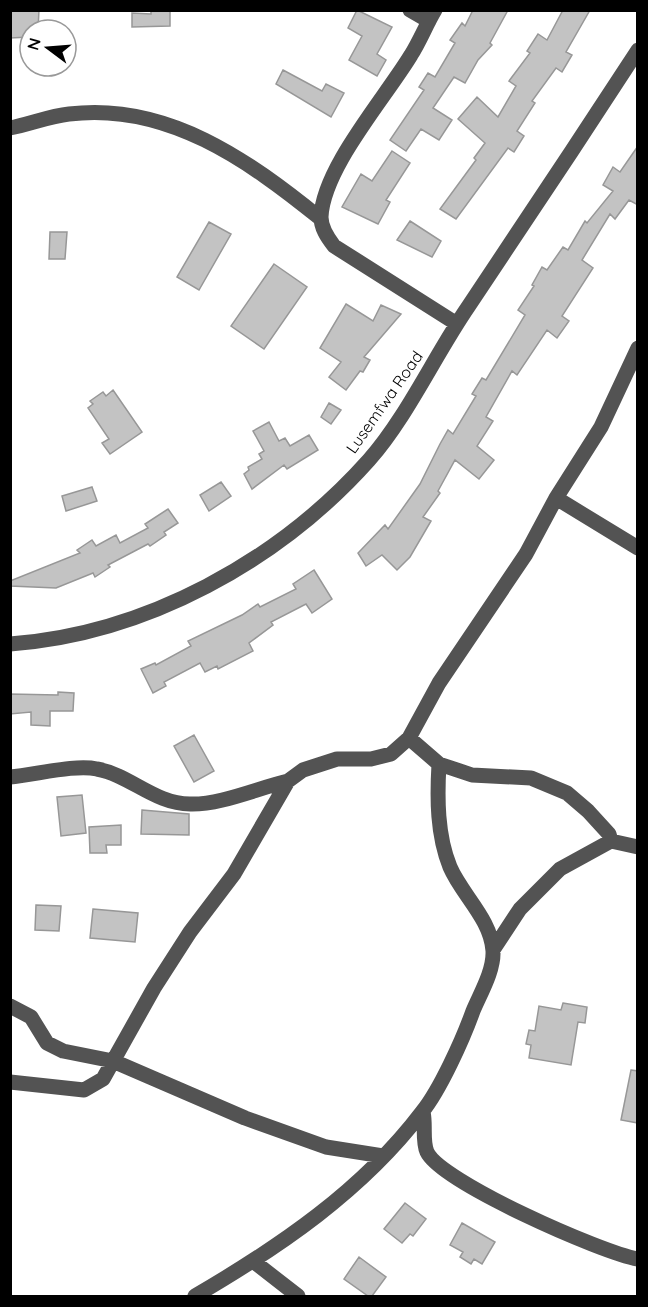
<svg xmlns="http://www.w3.org/2000/svg" width="648" height="1307" viewBox="0 0 648 1307" font-family="Quicksand,sans-serif">
<style>
.building{fill:#c3c3c3;stroke:#979797;stroke-width:1.5}
.lines{fill:none;stroke-linecap:round;stroke-linejoin:round}
.minor{stroke:#535353;stroke-width:15}
.labels{text-anchor:middle;dominant-baseline:central;stroke-width:4.5;stroke-linejoin:round;paint-order:stroke}
.street-label{font-size:16px;fill:#000;stroke:#fff}
</style>
<rect width="100%" height="100%" fill="#fff"/>
<!-- building -->
<path class="building" d="M10,10h29l-1,20h-8v7l-20,1z
M151,10h19v16l-38,1v-14l19,1z
M357,10l35,17 -15,27 9,6 -9,16 -28,-16 13,-24 -14,-8z
M473,10h35l-18,33 2,2 -14,15 -13,23 -11,-6 -21,31 19,12 -13,20 -18,-11 -15,22 -16,-11 34,-50 -5,-3 9,-14 7,4 20,-34 -5,-3 12,-17 3,3z
M563,10h27l-24,42 6,3 -10,17 -6,-4 -24,33 3,2 -18,28 7,5 -10,16 -6,-4 -52,71 -16,-10 36,-49 -2,-2 11,-15 -27,-24 19,-22 21,20 18,-31 -7,-5 21,-28 -3,-2 11,-17 9,6z
M283,70l39,21 4,-7 18,9 -13,24 -55,-33z
M638,146v59l-9,-5 -14,19 -5,-5 -28,46 11,8 -31,48 7,5 -12,17 -10,-8 -30,45 -5,-4 -26,46 7,4 -16,25 17,14 -15,19 -24,-19 -17,31 2,2 -17,24 8,4 -21,36 -13,13 -15,-15 -16,11 -8,-13 27,-28 3,4 32,-45 20,-40 8,-14 5,4 23,-38 -4,-2 10,-16 4,2 39,-65 -7,-5 16,-24 -2,-1 10,-18 5,3 16,-23 5,3 17,-29 2,2 26,-32 -10,-6 10,-18 7,5z
M392,151l18,12 -24,37 4,2 -12,22 -36,-17 19,-33 11,7z
M410,221l31,20 -9,16 -35,-17z
M209,222l22,12 -32,56 -22,-13z
M50,232h17l-2,27h-16z
M274,264l33,23 -43,62 -33,-23z
M346,304l27,17 8,-16 20,9 -37,43 6,3 -7,12 -3,-1 -14,19 -17,-13 12,-15 -21,-14z
M113,390l29,42 -32,22 -8,-11 7,-4 -21,-31 5,-4 -3,-3 13,-9 3,4z
M329,403l12,7 -10,14 -10,-7z
M269,422l10,19 6,-3 5,8 19,-11 9,15 -31,19 -3,-4 -32,24 -8,-15 5,-4 -1,-3 14,-8 -3,-5 5,-3 -11,-20z
M221,482l10,14 -22,15 -9,-16z
M92,487l5,14 -31,10 -4,-15z
M168,509l10,14 -14,9 2,3 -16,11 -2,-2 -40,21 2,2 -15,10 -2,-4 -37,15 -46,-2v-5l70,-28 -3,-3 15,-10 4,6 20,-11 4,8 28,-15 -3,-4z
M314,570l18,29 -20,14 -6,-9 -35,18 2,3 -24,18 4,8 -35,18 -1,-3 -12,6 -5,-9 -36,19 2,4 -13,7 -12,-24 14,-6 1,2 35,-19 -3,-5 54,-26 16,-11 2,3 36,-18 -3,-5z
M58,692l16,1 -1,18h-23v15l-19,-1v-13l-21,2v-20l48,1z
M194,735l20,36 -20,11 -20,-36z
M82,795l4,38 -25,3 -4,-39z
M142,810l47,4v21l-48,-1z
M121,825v20h-15l1,8h-17l-1,-26z
M36,905l25,1 -2,25 -24,-1z
M93,909l45,4 -3,29 -45,-4z
M563,1003l24,4 -2,16 -7,-1 -7,43 -42,-7 2,-13 -5,-1 3,-14 6,1 4,-25 22,4z
M631,1070l7,1v52l-17,-3z
M405,1203l21,16 -13,17 -3,-2 -8,9 -18,-14z
M462,1223l33,19 -13,22 -8,-5 -3,5 -11,-7 3,-5 -13,-7z
M359,1257l27,20 -14,19h-4l-24,-17z"/>
<g class="lines">
<!-- minor -->
<path class="minor" d="M410,10l19,11
M435,10c-9,15 -15,31 -24,45 -26,43 -88,113 -90,162 0,11 6,20 13,29l123,78
M10,128c20,-4 40,-12 59,-14 98,-12 179,46 252,105
M556,498l82,50
M10,644c136,-10 269,-83 359,-184 38,-43 66,-105 99,-153 57,-85 114,-171 170,-257
M439,764l33,11 59,3 36,15 21,18 21,23 2,7
M10,777c25,-2 65,-13 87,-8 33,6 58,35 93,35 30,1 68,-16 98,-23
M493,950l27,-41 40,-40 51,-28 27,6
M10,1006l21,11 16,26 16,8 50,10 132,57 81,29 57,9
M10,1082l74,8 19,-11 51,-91 36,-56 44,-58 54,-93 15,-11 34,-11h34l20,-5 18,-16
M423,1112c3,12 -1,29 4,40 14,30 175,101 211,107
M253,1261l45,35
M195,1296c84,-49 167,-105 227,-184 18,-22 41,-73 51,-101 7,-17 21,-40 20,-60 -2,-32 -31,-56 -43,-84 -13,-32 -13,-69 -11,-103l-30,-26 30,-55 87,-129 30,-56 45,-71 37,-79"/>
</g>
<g class="labels">
<!-- street labels -->
<g class="street-label">
<text transform="translate(384 402) rotate(-55)">Lusemfwa Road</text>
</g>
</g>
<!-- border -->
<rect width="648" height="1307" fill="none" stroke="#000000" stroke-width="24"/>
<!-- north arrow -->
<g transform="translate(48 48) rotate(286)"><circle r="28" fill="#ffffff" stroke="#999999" stroke-width="1.5"/>
<path d="M0-4.5L10 22L0 15L-10 22Z" fill="#000000"/>
<text y="-9" font-size="16" font-weight="bold" text-anchor="middle" fill="#000000">N</text>
</g>
</svg>
